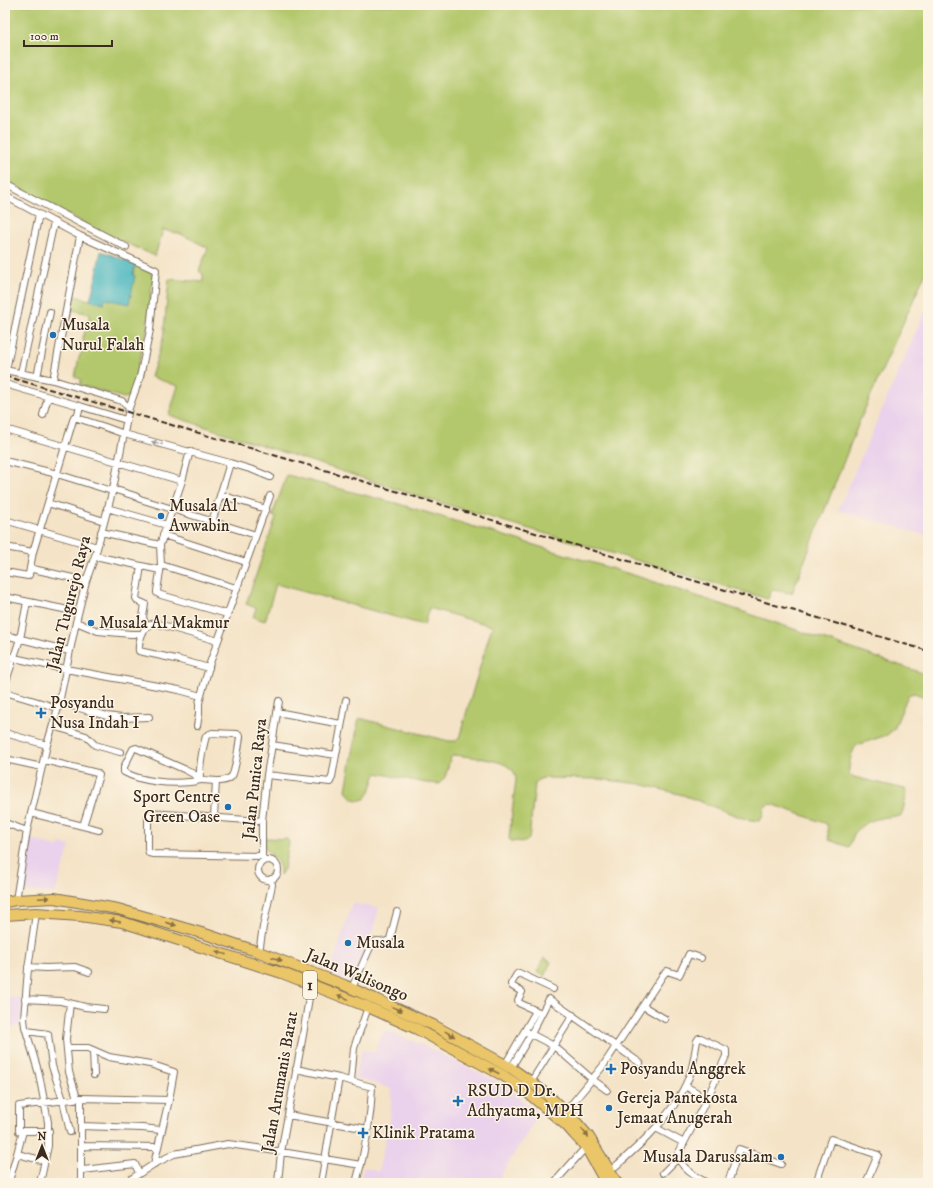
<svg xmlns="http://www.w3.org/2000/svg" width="933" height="1188" viewBox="0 0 933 1188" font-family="'IM FELL DW Pica',serif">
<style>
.built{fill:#ead1ec}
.green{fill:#b3c86c;stroke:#777945}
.water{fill:#47b6bf;stroke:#41706e}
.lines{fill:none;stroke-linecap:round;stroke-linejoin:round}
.minor-casing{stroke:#7c6b59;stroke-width:8}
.trunk-casing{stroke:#7c6b59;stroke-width:12}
.minor{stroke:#fff;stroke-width:6}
.trunk{stroke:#eac669;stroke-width:10}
.rail{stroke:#3b2a1e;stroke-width:2;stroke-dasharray:6 3;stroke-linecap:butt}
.oneway{fill:#a79f9a}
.oneway2{fill:#8a7040}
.poi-dot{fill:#1f6fb2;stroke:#fcf5e5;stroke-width:1.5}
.labels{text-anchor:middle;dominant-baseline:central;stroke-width:3;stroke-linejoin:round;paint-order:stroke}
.shield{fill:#fcf5e5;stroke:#75675a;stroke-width:1}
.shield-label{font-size:16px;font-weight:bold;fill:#3b2a1e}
.poi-label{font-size:17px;fill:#3b2a1e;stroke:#fcf5e5;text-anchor:start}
.street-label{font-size:17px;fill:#3b2a1e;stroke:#fcf5e5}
</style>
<rect width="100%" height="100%" fill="#fcf5e5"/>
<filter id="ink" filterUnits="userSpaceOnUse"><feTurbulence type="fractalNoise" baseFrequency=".025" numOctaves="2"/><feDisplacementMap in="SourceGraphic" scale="8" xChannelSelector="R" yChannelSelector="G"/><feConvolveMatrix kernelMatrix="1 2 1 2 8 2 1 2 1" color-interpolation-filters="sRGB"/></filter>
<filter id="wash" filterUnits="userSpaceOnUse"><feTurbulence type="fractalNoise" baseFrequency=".012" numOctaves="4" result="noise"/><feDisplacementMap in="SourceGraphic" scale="16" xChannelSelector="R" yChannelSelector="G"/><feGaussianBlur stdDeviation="0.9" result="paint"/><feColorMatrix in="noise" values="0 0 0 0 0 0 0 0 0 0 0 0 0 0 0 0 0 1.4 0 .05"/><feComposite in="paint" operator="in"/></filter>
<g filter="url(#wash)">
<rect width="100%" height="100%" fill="#f4e3c6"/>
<!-- built -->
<path class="built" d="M924,313l4,1v222l-90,-26z
M29,838l29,10 2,-5 10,3 -15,47 -35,-2z
M352,903l27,5 -9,32 -18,44 -23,-9z
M5,997h18v28l-16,3v2h-2z
M384,1030l36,14 84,41 35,29 -43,69h-137l5,-16 14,5 12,-52 2,-31 -38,-12 8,-27 12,3z"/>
<!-- green -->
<path class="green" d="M5,5h923v262l-68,153 -68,173 -20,-3 -4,9 -344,-101 -255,-83 9,-29 -27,-9 12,-38 6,-60 34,3v-8l-4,-3 9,-23 -27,-14 -18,-4 -8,26 -64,-29 -86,-47z
M135,264l17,7 1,4 -6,54 -15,64 -4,4 -4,1 -44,-13 1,-6 -6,-2 4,-20 5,-8 -1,-12 4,-10 3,-13 -21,-5 2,-14 33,9 1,-5 30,-23 -2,-1z
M287,475l112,29 244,74 95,32 190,65v23l-14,-5 -6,2 -14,34 -7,6 -30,10c-6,6 -9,22 -8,30l5,2 51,12 2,4 -5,21 -1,2c-17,1 -35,2 -46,17 -3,5 -4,10 -6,14l-20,-7 -2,-16 -55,-20 -7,2 -3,12 -3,3 -14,-2 -62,-24 -43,-11 -42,-5 -53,-1 -6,1 -4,5 -6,55 -4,3 -14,-1 -2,-2 7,-60c-1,-5 -2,-8 -6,-11 -9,-9 -42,-11 -55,-13l-4,2 -6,20 -6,7 -13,-1 -49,-10c-6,8 -5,29 -19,27 -7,-1 -9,-5 -12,-10l13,-72 90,23h7l3,-3 33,-112 -63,-18 -5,17 -148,-41 -11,37 -12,-4 3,-9 -10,-4 30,-87 -4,-1z
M265,838l22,1 2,3 -5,27 -4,6c0,-3 0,-9 -2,-12 -6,-10 -16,-12 -13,-25z
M544,958l7,4 -7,14 -7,-4z"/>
<!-- water -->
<path class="water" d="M101,251l34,13 -2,11 2,1 -6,28 -24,-5 -1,5 -14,-4 8,-30 -1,-1z"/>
</g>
<g filter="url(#ink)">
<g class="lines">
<defs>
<path id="minor" d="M5,184l121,63
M5,196l75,40 76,34 -6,60 -10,47 -11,31 -16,81 -18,67 -9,25 -10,41 -18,86 -11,37 -20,86 -11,69
M5,370l48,10 69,21 7,7
M6,370l33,-156
M21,373l33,-151
M37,377l13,-65
M53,380l27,-144
M5,384l75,22
M43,415l5,-18
M77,418l3,-12 46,14
M5,429l177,52
M190,451l-8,30 -22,64 1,20 -4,26v2l4,2 66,19
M5,461l52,13 55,17
M113,489l22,7 5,3 116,36
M221,495l45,14
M48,503l56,18
M107,508l60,17
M5,520l92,27
M212,522l18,-59
M101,532l59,13
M163,535l83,27
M5,547l28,5
M95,556l65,14
M161,565l75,23
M141,566l-5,32 2,3 7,3 -2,13 3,11
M30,568l3,-16 41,-135 31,10 19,7 106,29 23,7 17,7
M5,572l23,4 1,-1 1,-7 3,1 53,12
M5,597l73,15
M76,622l22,9 33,3h11
M5,635l64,16
M5,656l50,11 124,23 22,6
M209,668l-29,-8 -41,-9c-1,-10 4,-26 16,-28l63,18
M5,684l15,-45 7,-37
M5,692l53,16
M59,702l48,14 15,2 27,-1
M277,712l64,12
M53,726l33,10 9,9 25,7
M197,726l2,-12v-11l11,-40 60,-167
M5,733l42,12
M272,745l64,10
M5,759l37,8
M44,760l53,13 2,2 -16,51
M267,775l63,7 2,-5 14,-77
M200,780c-1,-16 2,-29 6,-44l6,-3 25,1 3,1v2c-1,7 -5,35 -8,39 -7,8 -21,4 -30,4 -4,0 -8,2 -12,2 -20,2 -48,0 -66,-10v-5l9,-18 3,-1 50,22 11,6 3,4
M31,813l68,17
M214,817l2,-36
M262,821l-110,-8 -4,3v33l1,4 4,1 109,2
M5,823l22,8
M264,860l-2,-4v-35l5,-46 12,-74
M258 870a10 10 0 1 1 20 0a10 10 0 1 1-20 0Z
M36,913l-8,56 -4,50 1,8 14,47 9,48v24l-8,37
M259,952l4,-25 9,-42 -1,-6
M28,967l18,1 29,-1 14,5
M352,988l20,-45 5,-2 9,1 4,-3 7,-27
M25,999l36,2 24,6 19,2
M70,1003l-4,36 3,33 8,26
M643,1006l22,13
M541,1013l-22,-10 -1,-3 4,-8 -10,-6 -1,-2 6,-10 2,-1 34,16
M27,1031l21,3 4,32 11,34 7,32
M525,1031l29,15 39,34 14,10
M67,1048h21l21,9 41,7 24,8 -5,28 -15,64
M93,1050l1,25
M505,1065l31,-54
M511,1068l20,-34 18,-35 91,64
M296,1069l43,9 33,9c-1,32 -7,65 -16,96
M351,1081l3,-33 14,-41
M531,1082l42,-67
M685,1086l11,6
M81,1098v71l2,1 52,-6 4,9
M566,1111l37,-45 60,-91 4,-4 12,4 10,-21 12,4
M288,1115l80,14
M81,1126l61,2 19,2
M656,1128l28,15
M49,1131h-30v-25l62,-8 88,2
M82,1146l75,1
M17,1154l28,7
M610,1171c30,-25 69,-61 81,-100 3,-10 4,-20 6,-30l2,-3h2l25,12v6l-18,41 -30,57c0,12 19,24 29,29
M663,1173l15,-15
M14,1183l-5,-2 8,-27 6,-23
M81,1183v-14
M125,1183l29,-19 20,-10 54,-10 29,4 104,17
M278,1183l3,-31 22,-117 8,-50
M321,1183l18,-105
M554,1183l32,-36
M728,1183l11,-34 42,15
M816,1183l15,-44 47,16 -12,28"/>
<path id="trunk" d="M5,902l11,-2 38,-2 64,11 87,25 54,18 85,33 89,40 78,43 20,14 22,18 24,23 12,14 28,46
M5,915l31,-2 44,3 42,6 160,51 86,34 49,22 87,47 18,12 45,38 7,8 12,13 20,36"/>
</defs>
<!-- minor casing -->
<use href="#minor" class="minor-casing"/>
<!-- trunk casing -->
<use href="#trunk" class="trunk-casing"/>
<!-- minor -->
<use href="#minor" class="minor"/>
<!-- trunk -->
<use href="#trunk" class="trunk"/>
<!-- rail -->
<path class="rail" d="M5,376l374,110 549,165"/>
</g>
<!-- one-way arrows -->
<defs><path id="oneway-solid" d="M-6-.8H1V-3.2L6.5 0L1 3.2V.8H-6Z"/></defs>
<use class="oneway" href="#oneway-solid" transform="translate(157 443) rotate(-166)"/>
<g class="oneway2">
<use href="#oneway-solid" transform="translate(44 898) rotate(-2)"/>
<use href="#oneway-solid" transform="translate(115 921) rotate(-171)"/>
<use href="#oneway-solid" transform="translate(171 924) rotate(16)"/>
<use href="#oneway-solid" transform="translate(221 953) rotate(-162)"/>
<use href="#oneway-solid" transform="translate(277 959) rotate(20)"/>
<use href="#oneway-solid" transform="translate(343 997) rotate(-159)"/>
<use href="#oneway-solid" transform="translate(397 1009) rotate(25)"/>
<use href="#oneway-solid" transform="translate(450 1034) rotate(29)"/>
<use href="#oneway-solid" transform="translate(494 1071) rotate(-152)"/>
<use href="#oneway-solid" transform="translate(585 1133) rotate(52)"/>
</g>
</g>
<!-- markers -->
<g class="poi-dot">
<circle cx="53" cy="335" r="4"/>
<circle cx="161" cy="516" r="4"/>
<circle cx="91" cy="623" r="4"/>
<path d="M39 707h4v4h4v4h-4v4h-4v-4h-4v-4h4z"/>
<circle cx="228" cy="807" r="4"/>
<circle cx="348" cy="943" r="4"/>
<path d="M609 1063h4v4h4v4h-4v4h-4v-4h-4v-4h4z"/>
<path d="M456 1095h4v4h4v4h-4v4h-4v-4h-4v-4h4z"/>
<circle cx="609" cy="1108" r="4"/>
<path d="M361 1127h4v4h4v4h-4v4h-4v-4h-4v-4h4z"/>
<circle cx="781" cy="1157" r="4"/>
</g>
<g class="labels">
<!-- shield labels -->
<rect class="shield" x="303" y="971" width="14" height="28" rx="3"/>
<g class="shield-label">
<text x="310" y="985">1</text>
</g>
<!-- poi labels -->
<g class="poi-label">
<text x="61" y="325">Musala<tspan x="61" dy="20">Nurul Falah</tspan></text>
<text x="169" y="506">Musala Al<tspan x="169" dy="20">Awwabin</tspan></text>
<text x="99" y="623">Musala Al Makmur</text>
<text x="50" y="703">Posyandu<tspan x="50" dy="20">Nusa Indah I</tspan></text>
<text x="220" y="797" text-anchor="end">Sport Centre<tspan x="220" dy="20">Green Oase</tspan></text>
<text x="356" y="943">Musala</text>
<text x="620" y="1069">Posyandu Anggrek</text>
<text x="467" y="1091">RSUD D Dr.<tspan x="467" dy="20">Adhyatma, MPH</tspan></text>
<text x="617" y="1098">Gereja Pantekosta<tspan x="617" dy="20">Jemaat Anugerah</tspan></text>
<text x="372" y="1133">Klinik Pratama</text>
<text x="773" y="1157" text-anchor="end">Musala Darussalam</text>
</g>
<!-- street labels -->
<g class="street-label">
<text transform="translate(69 603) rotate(-76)">Jalan Tugurejo Raya</text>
<text transform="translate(255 779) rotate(-84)">Jalan Punica Raya</text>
<text transform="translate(357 975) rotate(23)">Jalan Walisongo</text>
<text transform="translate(280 1082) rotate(-80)">Jalan Arumanis Barat</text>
</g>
</g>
<!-- margin -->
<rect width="933" height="1188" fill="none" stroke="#fcf5e5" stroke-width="20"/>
<!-- north arrow -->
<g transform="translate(42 1146)" stroke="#fcf5e5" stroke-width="3" paint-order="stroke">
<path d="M0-3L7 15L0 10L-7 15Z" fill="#3b2a1e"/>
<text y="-6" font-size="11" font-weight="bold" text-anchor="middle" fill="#3b2a1e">N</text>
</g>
<!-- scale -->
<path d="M24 40v6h88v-6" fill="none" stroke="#3b2a1e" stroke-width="2"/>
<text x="30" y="40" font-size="12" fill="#3b2a1e" stroke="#fcf5e5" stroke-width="3" paint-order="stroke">100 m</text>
</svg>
